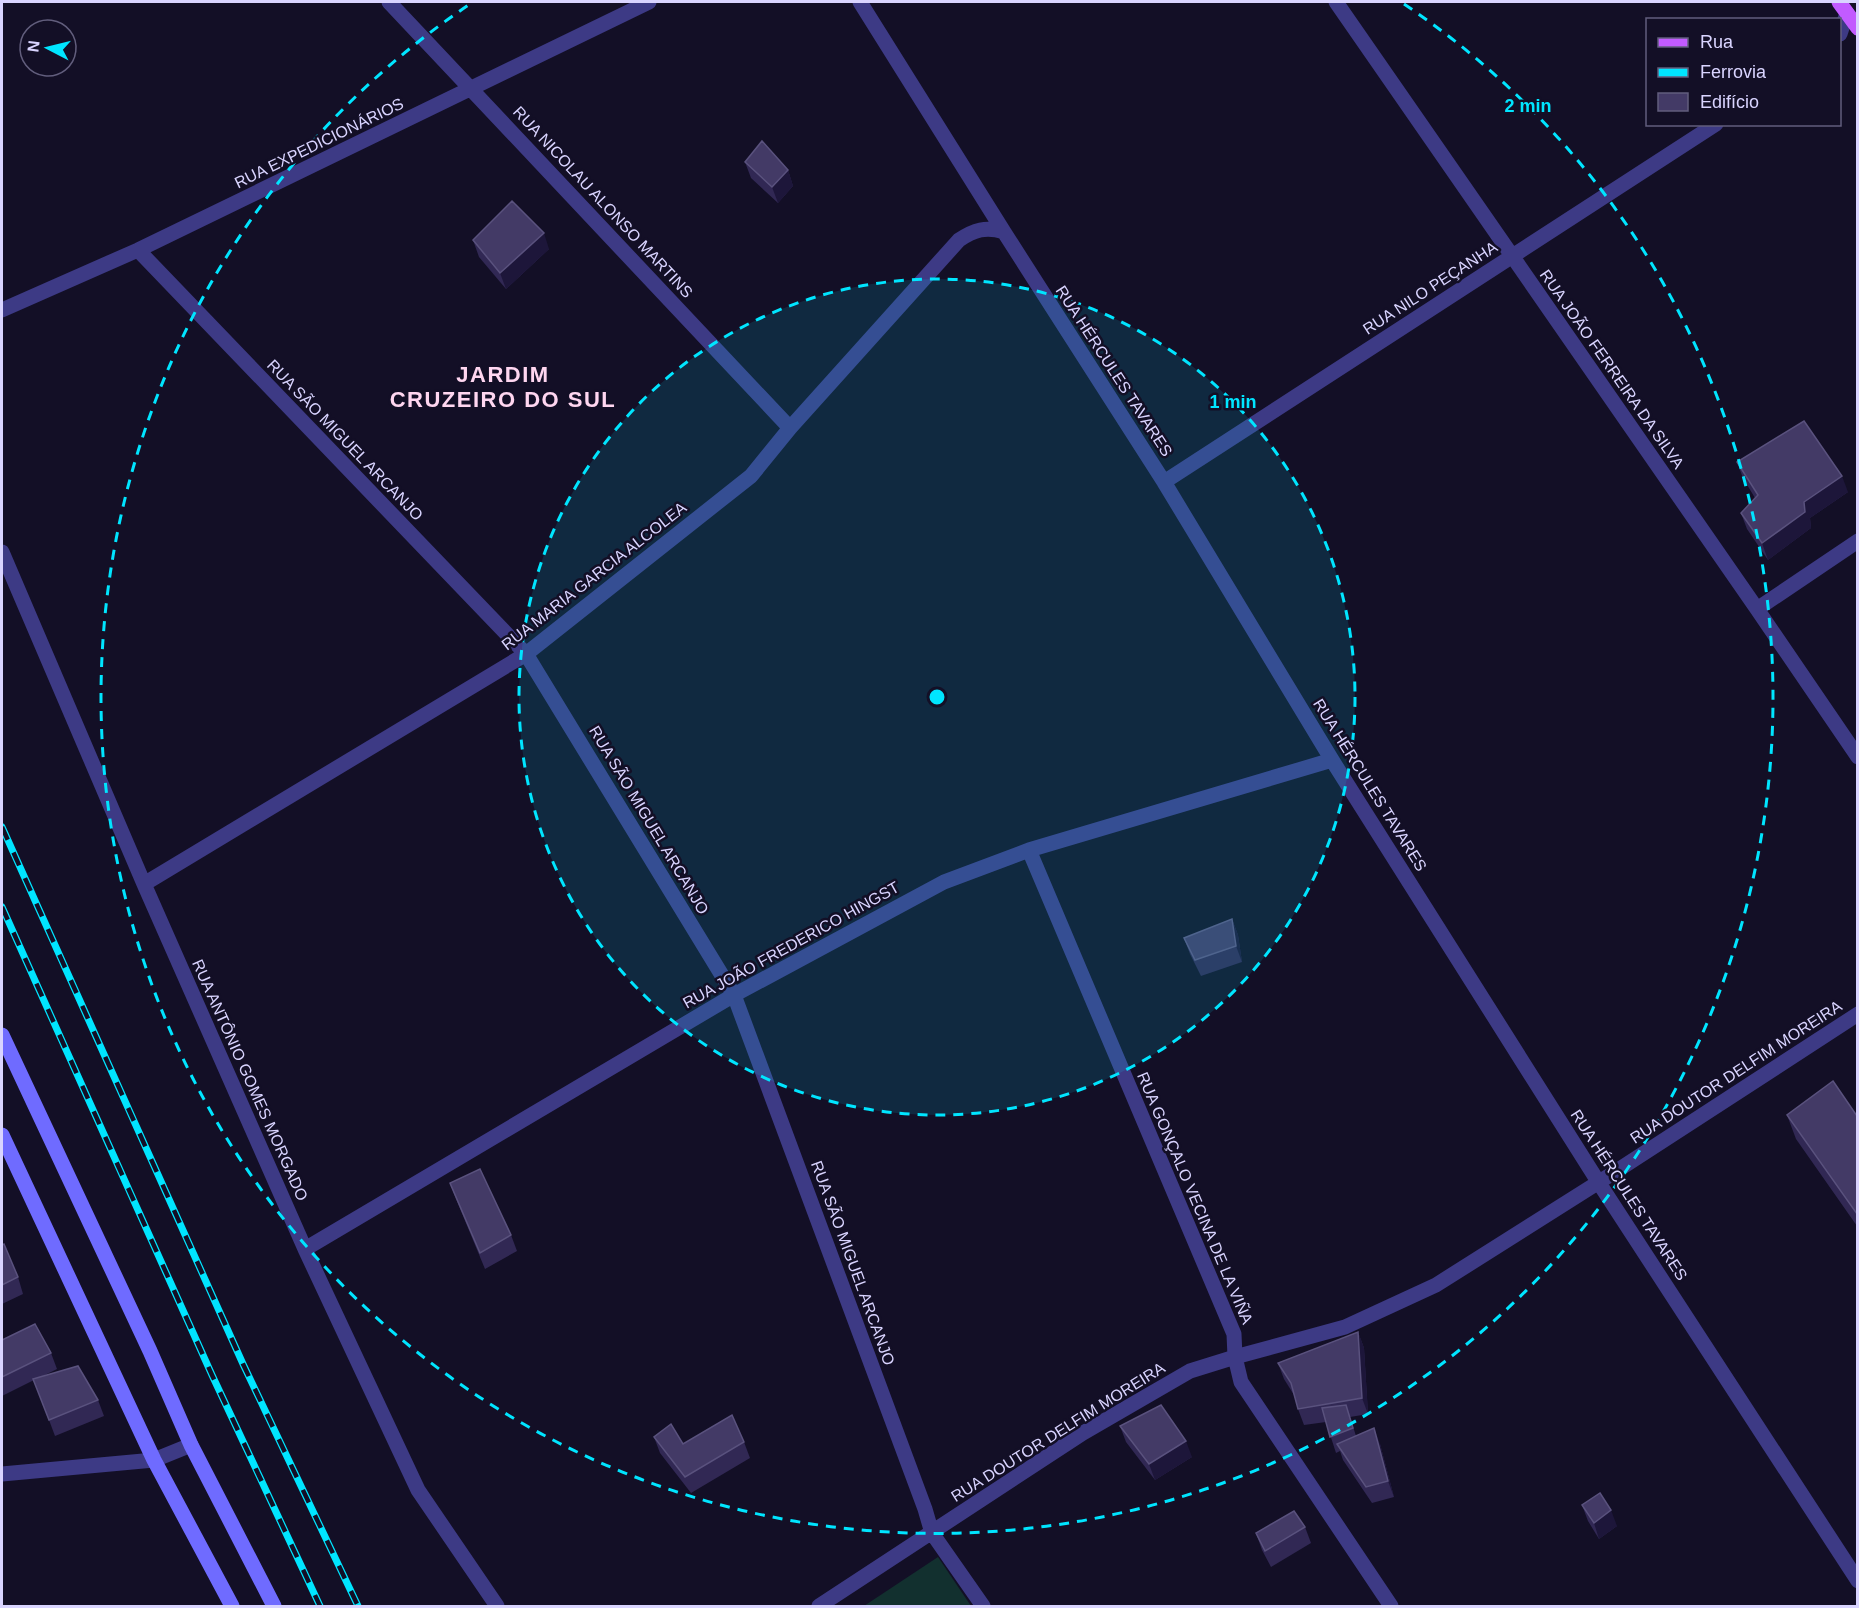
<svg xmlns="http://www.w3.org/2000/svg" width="1859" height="1608" viewBox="0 0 1859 1608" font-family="Helvetica,sans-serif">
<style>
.green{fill:#12302f}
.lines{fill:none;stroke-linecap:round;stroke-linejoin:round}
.minor{stroke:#3d3a85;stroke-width:15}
.secondary{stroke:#6f6bff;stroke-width:15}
.primary{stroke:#c25bff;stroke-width:15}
.rail-casing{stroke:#00e5ff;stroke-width:7}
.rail{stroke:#130f26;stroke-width:4.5;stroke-dasharray:14;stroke-linecap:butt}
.wall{fill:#312854}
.shaded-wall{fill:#1d163a}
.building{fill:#433a66;stroke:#5a527e;stroke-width:1.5}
.ring{fill:none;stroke:#00e5ff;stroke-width:3;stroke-dasharray:10 8}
.labels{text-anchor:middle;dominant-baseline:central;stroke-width:5;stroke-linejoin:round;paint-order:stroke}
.street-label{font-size:16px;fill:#d9d4ff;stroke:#130f26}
.district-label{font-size:22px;font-weight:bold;letter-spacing:1.5px;fill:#ffd6f0;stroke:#130f26}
.centre{fill:#00e5ff;stroke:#130f26;stroke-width:3}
.ring-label{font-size:18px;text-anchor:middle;font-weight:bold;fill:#00e5ff;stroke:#130f26;stroke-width:5;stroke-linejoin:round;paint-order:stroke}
</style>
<rect width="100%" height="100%" fill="#130f26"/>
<!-- green -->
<path class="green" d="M938,1557l33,49h-107z"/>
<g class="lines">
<!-- minor -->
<path class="minor" d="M389,2l401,426
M860,2l144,230 160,250 168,278 267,423 259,398
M1336,2l421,607 101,148
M1840,34l7,-21
M138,250l388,404 208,341 191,514 7,24 51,73
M2,310l136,-60 511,-248
M1164,482l552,-358
M2,552l142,332 161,365 113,241 79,116
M1757,609l101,-68
M1029,850l205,484 1,23 6,25 150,224
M144,884l382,-230 225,-178 39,-48 169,-188c15,-10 27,-14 45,-8
M305,1249l429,-254 210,-113 85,-32 303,-90
M2,1474l152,-14 37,-15
M819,1606l264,-173 107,-62 45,-14 110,-30 91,-42 182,-115 240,-156"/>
<!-- secondary -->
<path class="secondary" d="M2,1035l148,316 41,94 83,161
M2,1135l152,325 78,146"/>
<!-- primary -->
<path class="primary" d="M1839,2l19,26"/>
<defs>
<path id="rail" d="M2,827l241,537 115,242
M2,907l210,468 108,231"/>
</defs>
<!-- rail casing -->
<use href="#rail" class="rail-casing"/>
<!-- rail -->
<use href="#rail" class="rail"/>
</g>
<!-- wall -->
<path class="wall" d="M745,162l43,8 5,16 -15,17 -27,-25z
M473,240l76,9 -43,40 -27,-32z
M1737,462l111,30 -38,26 1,10 -43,32 -21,-31 -6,-16 14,-15 -12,-20z
M1232,919l6,16 4,27 -41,14 -11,-22 -6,-16z
M1787,1115l70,1v110l-61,-87z
M450,1183l61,52 6,16 -32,18 -29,-70z
M2,1245l16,32 5,17 -21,10z
M1358,1332l6,16 4,66 -18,3 6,19 24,8 14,53 -22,6 -29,-43 -3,-9 -4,2 -10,-31 -22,3 -6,-16 -4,-14 -10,-16 -6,-16z
M2,1340l49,13 6,16 -14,7 55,24 6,16 -49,20 -21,-56 -32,16z
M1120,1426l72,31 -37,23 -29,-38z
M654,1437l29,7 61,-2 6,16 -59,35 -31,-40z
M1582,1505l35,21 -18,13 -11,-18z
M1305,1527l6,16 -40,24 -9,-17 -6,-17z"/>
<!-- shaded-wall -->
<path class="shaded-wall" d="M788,170l5,16 -15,17 -6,-16z
M544,233l5,16 -43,40 -6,-16z
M1842,476l6,16 -38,26 1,10 -43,32 -6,-17 42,-41z
M1232,919l6,16 4,27 -6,-16z
M1358,1332l6,16 4,66 -6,-16z
M1374,1428l6,16 14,53 -6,-16z
M1186,1441l6,16 -37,23 -6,-16z
M1611,1510l6,16 -18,13 -5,-16z"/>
<!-- building -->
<path class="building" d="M762,141l26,29 -16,17 -27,-25z
M512,201l32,32 -44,40 -27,-33z
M1804,421l38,55 -38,26 1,10 -43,31 -21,-30 17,-18 -21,-33z
M1232,919l4,27 -41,14 -11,-22z
M1833,1081l24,35v98l-70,-99z
M480,1169l31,66 -31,18 -30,-70z
M4,1244l14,33 -16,8v-40z
M35,1324l16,29 -49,24v-37z
M1358,1332l4,66 -64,11 -7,-26 -13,-20z
M78,1366l20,34 -49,20 -16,-41z
M1161,1405l25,36 -37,23 -29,-38z
M1346,1405l7,23 -23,9 -8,-29z
M732,1415l12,27 -59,35 -31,-40 17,-13 12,20z
M1374,1428l14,53 -22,6 -29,-43z
M1600,1493l11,17 -17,13 -12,-18z
M1294,1511l11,16 -40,24 -9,-18z"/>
<!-- distance rings -->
<circle cx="937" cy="697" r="418" fill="#00e5ff" fill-opacity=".12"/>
<g class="ring">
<circle cx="937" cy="697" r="418"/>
<path d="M1404 4A836 836 0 1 1 470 4"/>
</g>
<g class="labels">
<!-- street labels -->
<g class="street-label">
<text transform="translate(319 143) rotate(-26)">RUA EXPEDICIONÁRIOS</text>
<text transform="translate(603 202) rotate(47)">RUA NICOLAU ALONSO MARTINS</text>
<text transform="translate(1430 288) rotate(-33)">RUA NILO PEÇANHA</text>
<text transform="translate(1612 369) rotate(55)">RUA JOÃO FERREIRA DA SILVA</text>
<text transform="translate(1114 371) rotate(57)">RUA HÉRCULES TAVARES</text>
<text transform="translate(345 440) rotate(46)">RUA SÃO MIGUEL ARCANJO</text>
<text transform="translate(594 576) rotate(-38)">RUA MARIA GARCIA ALCOLEA</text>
<text transform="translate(1370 785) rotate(58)">RUA HÉRCULES TAVARES</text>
<text transform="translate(649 820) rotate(59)">RUA SÃO MIGUEL ARCANJO</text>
<text transform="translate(791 945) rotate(-29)">RUA JOÃO FREDERICO HINGST</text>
<text transform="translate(1736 1072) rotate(-33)">RUA DOUTOR DELFIM MOREIRA</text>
<text transform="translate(250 1080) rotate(66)">RUA ANTÔNIO GOMES MORGADO</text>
<text transform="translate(1629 1195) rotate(57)">RUA HÉRCULES TAVARES</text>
<text transform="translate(1195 1198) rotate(67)">RUA GONÇALO VECINA DE LA VIÑA</text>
<text transform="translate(853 1263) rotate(70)">RUA SÃO MIGUEL ARCANJO</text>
<text transform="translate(1058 1432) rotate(-32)">RUA DOUTOR DELFIM MOREIRA</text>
</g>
<!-- district labels -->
<g class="district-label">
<text x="503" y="374">JARDIM<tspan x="503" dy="25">CRUZEIRO DO SUL</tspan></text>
</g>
</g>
<circle cx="937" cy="697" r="9" class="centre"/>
<g class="ring-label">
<text x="1528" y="112">2 min</text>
<text x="1233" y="408">1 min</text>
</g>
<!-- border -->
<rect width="1859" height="1608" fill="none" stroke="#d9d4ff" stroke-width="6"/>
<!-- legend -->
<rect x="1646" y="18" width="195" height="108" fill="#130f26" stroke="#625e7d" stroke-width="1.5"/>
<rect x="1658" y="38" width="30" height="9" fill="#c25bff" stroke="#625e7d" stroke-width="1.5"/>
<text x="1700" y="48" font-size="18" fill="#d9d4ff">Rua</text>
<rect x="1658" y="68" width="30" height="9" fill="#00e5ff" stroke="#625e7d" stroke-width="1.5"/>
<text x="1700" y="78" font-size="18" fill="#d9d4ff">Ferrovia</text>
<rect x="1658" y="93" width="30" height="18" fill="#433a66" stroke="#625e7d" stroke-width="1.5"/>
<text x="1700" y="108" font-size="18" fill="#d9d4ff">Edifício</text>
<!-- north arrow -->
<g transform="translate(48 48) rotate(277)"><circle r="28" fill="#130f26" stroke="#625e7d" stroke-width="1.5"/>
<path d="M0-4.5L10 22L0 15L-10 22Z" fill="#00e5ff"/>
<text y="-9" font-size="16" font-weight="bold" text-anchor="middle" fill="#d9d4ff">N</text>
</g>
</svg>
